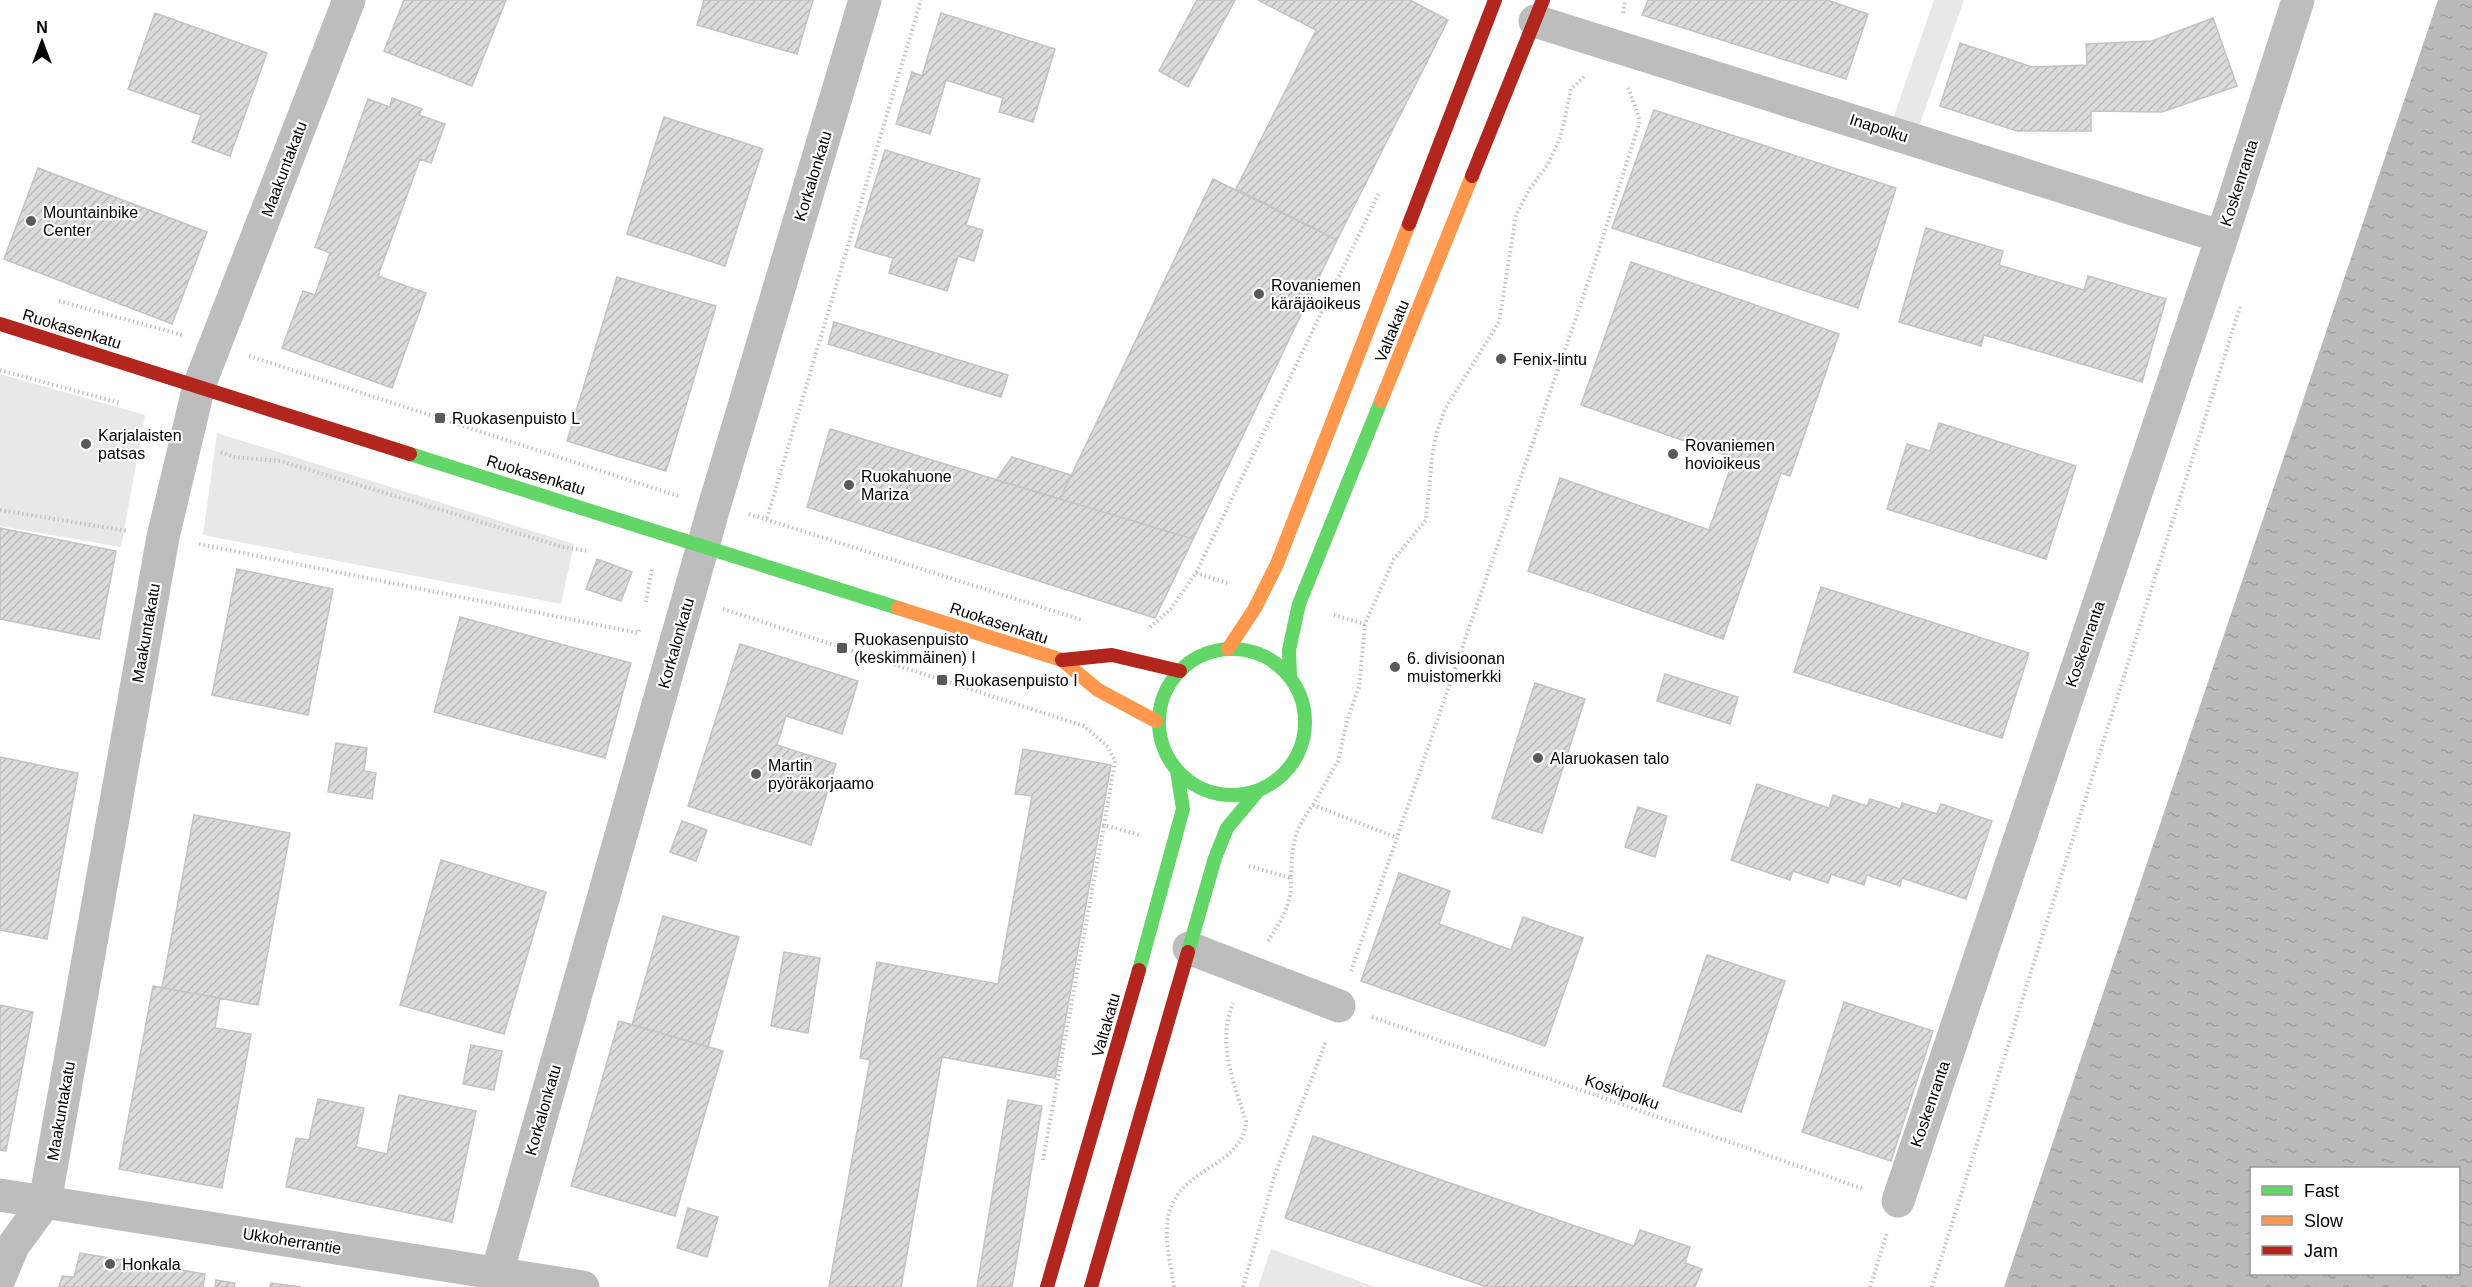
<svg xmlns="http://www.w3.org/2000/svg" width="2472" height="1287" viewBox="0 0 2472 1287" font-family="Helvetica,sans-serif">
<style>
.green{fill:#e8e8e8}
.water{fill:url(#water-ripples);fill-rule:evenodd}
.building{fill:url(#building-hatch);stroke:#c3c3c3;stroke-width:1.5}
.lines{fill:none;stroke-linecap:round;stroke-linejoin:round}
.path{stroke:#c2c2c2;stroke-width:4;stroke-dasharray:1.5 3;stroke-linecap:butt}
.street{stroke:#bdbdbd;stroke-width:33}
.fast{stroke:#63d668;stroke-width:14}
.slow{stroke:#ff974d;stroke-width:14}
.jam{stroke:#b3261e;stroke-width:14}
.poi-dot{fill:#595959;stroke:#fff;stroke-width:2}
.labels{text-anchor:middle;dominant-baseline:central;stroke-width:4.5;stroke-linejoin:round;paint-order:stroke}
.street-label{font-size:16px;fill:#000;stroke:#fff}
.poi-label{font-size:16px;fill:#000;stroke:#fff;text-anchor:start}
</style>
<defs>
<pattern id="water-ripples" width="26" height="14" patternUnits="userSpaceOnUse" patternTransform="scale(1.5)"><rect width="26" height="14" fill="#bababa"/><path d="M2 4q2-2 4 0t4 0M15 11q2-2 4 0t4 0" fill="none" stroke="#9e9e9e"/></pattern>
<pattern id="building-hatch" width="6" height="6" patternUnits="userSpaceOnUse" patternTransform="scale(1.5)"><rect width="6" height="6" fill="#dbdbdb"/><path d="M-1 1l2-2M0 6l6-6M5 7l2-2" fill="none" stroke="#bababa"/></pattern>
</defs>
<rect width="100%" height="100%" fill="#fff"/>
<!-- green -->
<path class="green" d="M1934,0h30l-50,140 -26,-7z
M0,374l145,41 -24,132 -121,-21z
M217,433l357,111 -13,60 -358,-69z
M1271,1249l104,38h-117z"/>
<!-- water -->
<path class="water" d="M2438,0h34v1287h-468zM2252,1168h206v106h-206z"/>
<!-- building -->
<path class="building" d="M404,0h102l-34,86 -88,-35z
M704,0h109l-16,54 -100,-29z
M1197,0h38l-47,87 -29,-16z
M1258,0h152l38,20 -111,220 -101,-51 80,-159z
M1648,0h179l41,14 -22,65 -204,-64z
M155,13l112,40 -37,103 -38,-14 9,-27 -73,-26z
M941,13l114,36 -22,73 -34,-10 4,-14 -57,-18 -16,54 -34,-10 16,-52 10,4z
M2213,18l24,68 -75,26 -71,-1v20h-74l-77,-25 20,-63 72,24 55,-2 -1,-21 66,-3z
M392,98l30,11 -3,6 26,9 -14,39 -11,-4 -42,117 48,17 -34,95 -110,-40 21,-57 12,4 15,-42 -15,-6 53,-148 22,8z
M1654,110l242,78 -38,120 -246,-80z
M664,117l99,32 -38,117 -98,-32z
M885,150l95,29 -14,46 17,5 -9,31 -16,-5 -11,35 -58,-18 4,-15 -38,-11z
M38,168l169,64 -35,92 -168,-65z
M1213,179l124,61 -144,299 -133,-40z
M1926,228l77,23 -4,14 85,25 4,-14 78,23 -24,83 -158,-47 -3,11 -82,-24z
M1631,262l208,72 -49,142 -9,-3 -58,166 -195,-68 32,-93 149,52 25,-72 -153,-53z
M617,277l99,29 -50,165 -99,-30z
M834,322l174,53 -7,22 -173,-53z
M1939,423l137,43 -30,93 -159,-50 20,-65 23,7z
M830,429l230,70 133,40 -38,79 -348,-111z
M1012,457l59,18 -11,24 -64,-19z
M0,528l116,23 -17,88 -99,-20z
M597,559l35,13 -11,29 -35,-12z
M237,569l96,20 -25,126 -96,-20z
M1821,587l208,66 -27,85 -208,-66z
M460,617l171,46 -26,95 -171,-46z
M740,644l118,37 -16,53 -56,-18 -9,29 59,19 -25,81 -123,-39z
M1665,674l73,23 -8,27 -73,-23z
M1535,683l50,16 -43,134 -50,-15z
M336,743l31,5 -3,23 12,2 -4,26 -44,-7z
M1023,749l88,16 -56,313 -113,-21 -41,230h-72l41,-227 -10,-2 17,-96 121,22 34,-188 -17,-2z
M0,757l78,16 -31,166 -47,-9z
M1757,784l72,24 4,-13 34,11 3,-7 30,10 2,-6 35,11 4,-10 51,17 -26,78 -64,-21 -2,8 -33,-11 -3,10 -33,-11 -3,9 -35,-12 -3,9 -59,-20z
M1638,807l29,9 -12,41 -30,-10z
M194,815l96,18 -32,172 -96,-17z
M682,821l25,9 -11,31 -26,-9z
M441,860l105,32 -42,142 -104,-29z
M1399,873l51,18 -11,33 72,26 12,-33 60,21 -38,108 -184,-65z
M663,916l76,21 -31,110 -76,-22z
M784,952l36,6 -12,75 -37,-7z
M1707,955l78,26 -44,131 -78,-26z
M153,986l67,12 -5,30 36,6 -29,154 -103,-19z
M1844,1002l89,29 -42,130 -89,-29z
M0,1005l33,7 -27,139 -6,-1z
M619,1021l104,30 -48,165 -104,-30z
M471,1045l31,6 -8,39 -31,-6z
M399,1095l77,16 -24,111 -166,-35 10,-49 13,2 9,-41 46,9 -8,39 31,7z
M1008,1100l34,6 -30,181h-35z
M1313,1136l321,110 6,-16 50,17 -5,16 17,6 -7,18h-208l-202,-69z
M688,1208l30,9 -11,40 -30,-9z
M80,1253l125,21 -2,13h-144l3,-11 12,1z
M216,1280l19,3 -1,4h-19z
M271,1283l30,4h-31z"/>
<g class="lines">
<!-- path -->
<path class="path" d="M1623,13l2,-13
M59,301l123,34
M249,356l432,141
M0,370l120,33
M221,452l14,5 45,4 283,86 26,4
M0,510l127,21
M749,514l333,106
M767,518l154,-518
M199,544l439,89 1,-3
M1196,573l34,11
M646,602l6,-33
M723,609l361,117 24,21 7,14 -11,64 36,10
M1334,615l31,9
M1150,627l20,-17 26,-37 183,-380
M1313,805l25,-44 9,-40 12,-34 6,-63 29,-65 32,-39 6,-63 5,-25 8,-23 54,-87 17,-107 13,-25 19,-26 13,-28 10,-47 15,-14
M1249,866l42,12c1,-33 2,-46 22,-73l82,32
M1268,941c13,-20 25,-38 23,-63
M1351,971l244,-709 45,-141 -12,-34
M1372,1017l492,172
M1043,1160l61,-335
M1174,1287c-3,-22 -11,-52 -5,-74 13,-47 74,-46 77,-92 -13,-40 -29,-78 -13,-118
M1243,1287l31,-110 52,-136
M1870,1287l17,-54
M1932,1287l308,-980"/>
<!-- street -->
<path class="street" d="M1535,21l687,216
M1189,948l150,58
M0,1195l583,92
M1898,1201l324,-964 76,-237
M0,1277l13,-31 32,-44 118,-665 36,-151 150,-386
M493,1287l221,-780 151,-507"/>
<!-- fast -->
<path class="fast" d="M410,454l488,154
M1159 722a73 73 0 1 1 146 0a73 73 0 1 1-146 0Z
M1290,677l-1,-27 10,-46 82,-203
M1188,952l27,-94 12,-30 31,-37
M1139,970l44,-161 -6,-38"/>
<!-- slow -->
<path class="slow" d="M1381,401l91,-225
M898,608l164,52 36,30 58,31
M1228,649l27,-41 22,-44 132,-340"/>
<!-- jam -->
<path class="jam" d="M1472,176l71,-176
M1409,224l86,-224
M0,324l410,130
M1062,660l50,-5 68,16
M1047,1287l92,-317
M1091,1287l97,-335"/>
</g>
<!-- markers -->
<g class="poi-dot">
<circle cx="31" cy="221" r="6"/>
<circle cx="1259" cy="294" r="6"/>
<circle cx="1501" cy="359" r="6"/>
<rect x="434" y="412" width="12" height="12" rx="3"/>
<circle cx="86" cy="444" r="6"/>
<circle cx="1673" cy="454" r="6"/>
<circle cx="849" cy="485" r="6"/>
<rect x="836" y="642" width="12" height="12" rx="3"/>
<circle cx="1395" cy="667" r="6"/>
<rect x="936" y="674" width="12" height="12" rx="3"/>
<circle cx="1538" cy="758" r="6"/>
<circle cx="756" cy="774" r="6"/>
<circle cx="110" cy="1264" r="6"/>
</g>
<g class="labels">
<!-- street labels -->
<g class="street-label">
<text transform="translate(1879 128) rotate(18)">Inapolku</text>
<text transform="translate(284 169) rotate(-69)">Maakuntakatu</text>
<text transform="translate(813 176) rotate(-73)">Korkalonkatu</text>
<text transform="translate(2239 183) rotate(-72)">Koskenranta</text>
<text transform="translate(72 329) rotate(17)">Ruokasenkatu</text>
<text transform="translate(1392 331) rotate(-68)">Valtakatu</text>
<text transform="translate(536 475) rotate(17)">Ruokasenkatu</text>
<text transform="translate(999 623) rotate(18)">Ruokasenkatu</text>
<text transform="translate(146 633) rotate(-80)">Maakuntakatu</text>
<text transform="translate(676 643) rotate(-74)">Korkalonkatu</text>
<text transform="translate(2085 644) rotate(-71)">Koskenranta</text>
<text transform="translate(1106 1025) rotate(-74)">Valtakatu</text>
<text transform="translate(1622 1092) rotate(19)">Koskipolku</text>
<text transform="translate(1930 1104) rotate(-71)">Koskenranta</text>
<text transform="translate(543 1110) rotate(-74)">Korkalonkatu</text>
<text transform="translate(61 1111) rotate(-80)">Maakuntakatu</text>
<text transform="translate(292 1241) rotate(9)">Ukkoherrantie</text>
</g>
<!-- poi labels -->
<g class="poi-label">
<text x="43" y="212">Mountainbike<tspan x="43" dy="18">Center</tspan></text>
<text x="1271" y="285">Rovaniemen<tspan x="1271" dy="18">käräjäoikeus</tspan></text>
<text x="1513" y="359">Fenix-lintu</text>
<text x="452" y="418">Ruokasenpuisto L</text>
<text x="98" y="435">Karjalaisten<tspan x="98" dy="18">patsas</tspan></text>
<text x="1685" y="445">Rovaniemen<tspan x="1685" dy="18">hovioikeus</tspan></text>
<text x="861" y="476">Ruokahuone<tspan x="861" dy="18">Mariza</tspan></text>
<text x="854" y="639">Ruokasenpuisto<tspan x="854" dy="18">(keskimmäinen) I</tspan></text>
<text x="1407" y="658">6. divisioonan<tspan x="1407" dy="18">muistomerkki</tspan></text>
<text x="954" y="680">Ruokasenpuisto I</text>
<text x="1550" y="758">Alaruokasen talo</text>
<text x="768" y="765">Martin<tspan x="768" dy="18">pyöräkorjaamo</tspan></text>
<text x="122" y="1264">Honkala</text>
</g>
</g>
<!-- legend -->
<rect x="2250" y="1167" width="210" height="108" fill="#ffffff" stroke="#999999" stroke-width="1.5"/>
<rect x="2262" y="1186" width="30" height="9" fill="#63d668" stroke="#999999" stroke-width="1.5"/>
<text x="2304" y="1197" font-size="18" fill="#000000">Fast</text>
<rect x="2262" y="1216" width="30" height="9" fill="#ff974d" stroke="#999999" stroke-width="1.5"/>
<text x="2304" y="1227" font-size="18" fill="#000000">Slow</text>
<rect x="2262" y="1246" width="30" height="9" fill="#b3261e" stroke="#999999" stroke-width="1.5"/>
<text x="2304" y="1257" font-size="18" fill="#000000">Jam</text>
<!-- north arrow -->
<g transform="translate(42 42)" stroke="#ffffff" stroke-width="4.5" paint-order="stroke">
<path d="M0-4.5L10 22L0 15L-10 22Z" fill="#000000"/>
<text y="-9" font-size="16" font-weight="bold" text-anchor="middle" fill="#000000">N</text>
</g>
</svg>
